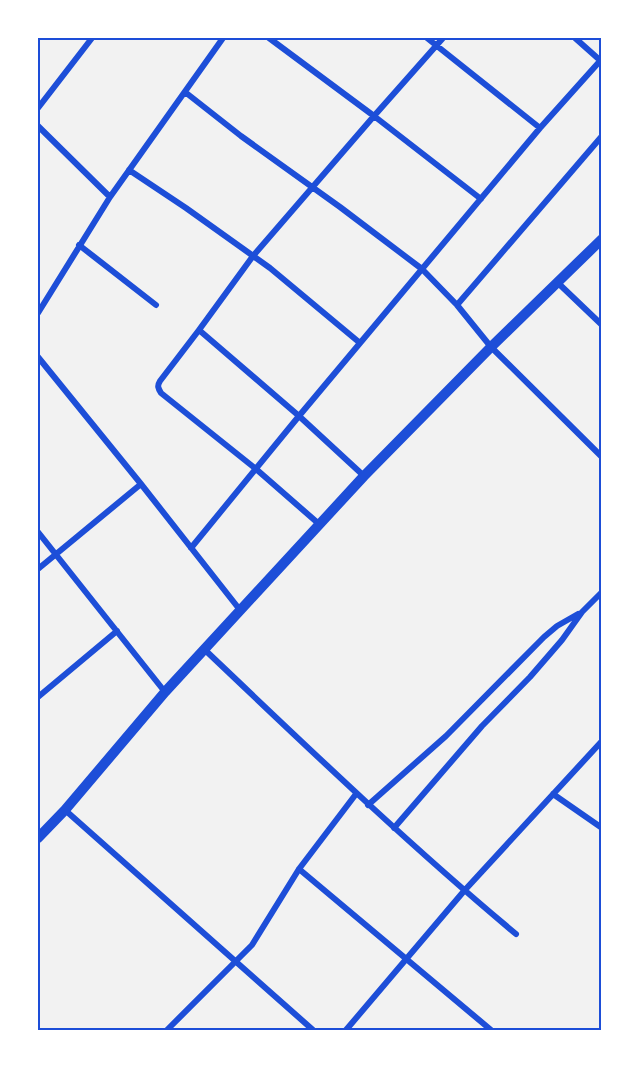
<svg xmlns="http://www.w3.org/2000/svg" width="639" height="1068" viewBox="0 0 639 1068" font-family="Helvetica,sans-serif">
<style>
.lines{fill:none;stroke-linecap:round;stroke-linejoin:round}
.minor{stroke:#1d4ed8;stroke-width:6}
.tertiary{stroke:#1d4ed8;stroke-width:10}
.neatline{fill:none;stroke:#1d4ed8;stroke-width:2}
</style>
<rect width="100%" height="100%" fill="#f2f2f2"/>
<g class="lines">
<!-- minor -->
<path class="minor" d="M269,38l105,78 69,-78
M427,38l113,90
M575,38l27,24
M185,92l56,44 99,71 82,62 35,36 34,42 111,110
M38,108l54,-70
M38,126l72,71
M129,170l57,38 84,60 90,75
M79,245l77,60
M557,282l45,43
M457,305l145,-169
M38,313l72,-116 113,-159
M199,330l-39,51c-3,5 -2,7 1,12l95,76 63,55
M38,357l103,127 99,126
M364,476l-65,-60 -100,-86 54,-74 121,-140 107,83
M38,532l127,160
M191,548l108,-132 241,-288 60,-67
M38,569l103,-85
M204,649c102,97 204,195 312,285
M38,697l79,-66
M553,794l49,34
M368,805l78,-69 98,-99 13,-11 21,-12
M65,810l248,220
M394,828l88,-102 48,-49 32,-37 20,-28 20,-20
M299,869l192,161
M167,1030l85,-85 47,-76 57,-75
M346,1030l118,-139 138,-150"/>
<!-- tertiary -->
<path class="tertiary" d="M38,838l27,-28 100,-118 199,-216 127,-129 111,-108"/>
</g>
<!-- border -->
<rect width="639" height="1068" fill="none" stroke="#ffffff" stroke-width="78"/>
<rect x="39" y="39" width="561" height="990" class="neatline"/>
</svg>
